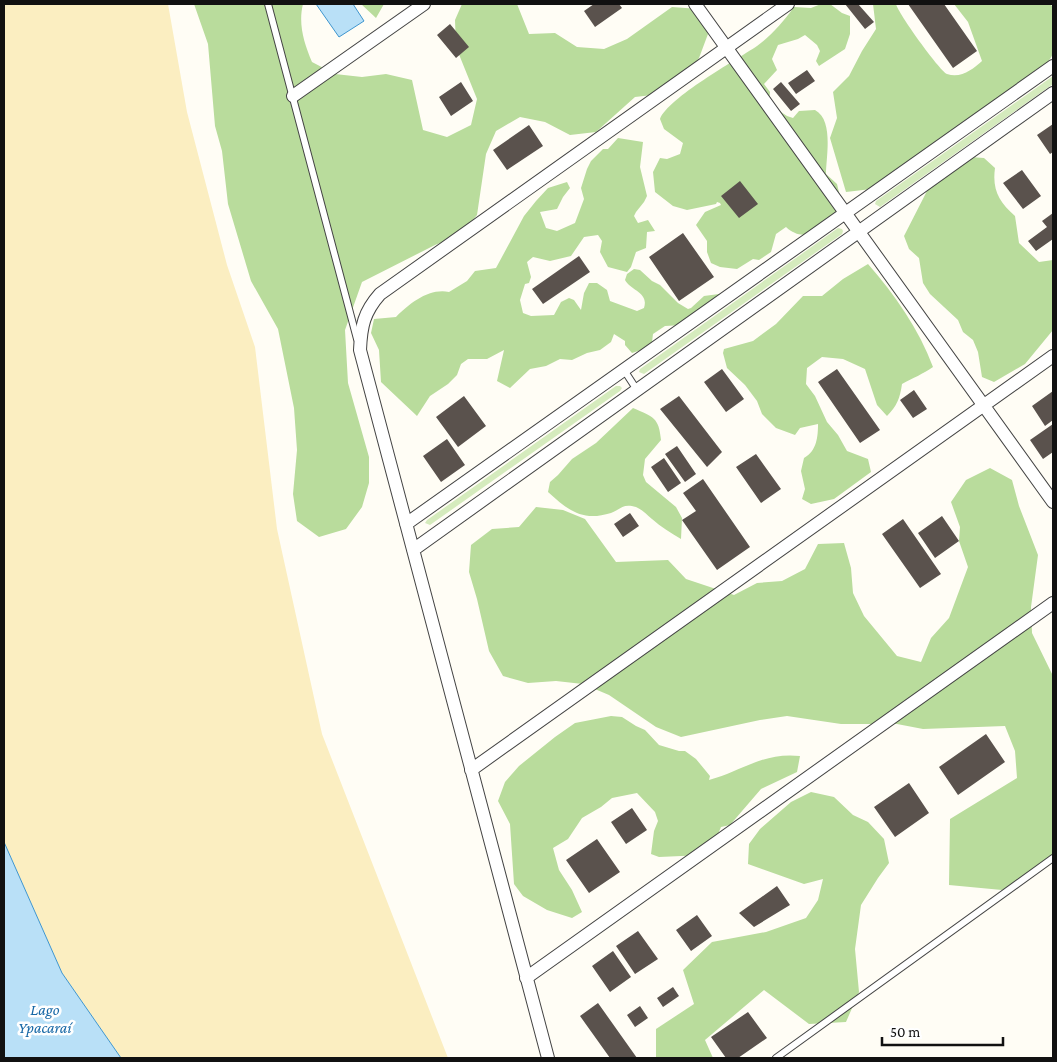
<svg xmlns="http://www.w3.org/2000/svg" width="1057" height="1062" viewBox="0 0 1057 1062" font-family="'Crimson Pro',serif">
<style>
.green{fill:#d5ebbd}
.forest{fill:#b9dc9c}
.sand{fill:#fbeec1}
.water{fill:#b9e0f7;stroke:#3f96cf}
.building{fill:#5a524d}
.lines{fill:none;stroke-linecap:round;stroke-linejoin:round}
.lane-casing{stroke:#444;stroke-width:8}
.street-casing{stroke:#444;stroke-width:14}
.lane{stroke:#fff;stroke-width:6}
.street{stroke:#fff;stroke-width:12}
.labels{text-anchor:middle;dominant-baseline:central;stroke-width:5;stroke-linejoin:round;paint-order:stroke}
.water-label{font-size:16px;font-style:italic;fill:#1768a6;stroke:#fff}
</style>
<rect width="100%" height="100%" fill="#fffdf5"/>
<!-- green -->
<path class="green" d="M1053,76v8l-173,123 -5,-3 1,-3z
M838,228l4,1 1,2 -1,3 -198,140 -5,-2 1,-3z
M616,386h4l2,2 -2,3 -190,134 -5,-2 2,-3z"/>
<!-- forest -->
<path class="forest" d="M194,4h109c-5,20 1,39 9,58l23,12 27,3 24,-3 26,6 11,50 24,7 24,-12 6,-26 -21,-52 -1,-27 7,-16h55l12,30 26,-1 22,14 27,2 23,-10 45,-32 27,2 9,25 -9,24 -16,22 -22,14 -26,3 -39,35 -26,3 -25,-13 -25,-5 -24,14 -10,23 -9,61 -17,20 -25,10 -73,37 -17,48 3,53 21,74v26l-7,24 -16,22 -27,8 -22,-16 -4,-27 4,-44 -3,-42 -16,-79 -27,-48 -23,-77 -6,-53 -7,-25 -7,-82z
M361,4h23l-8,14z
M821,4h9l12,9 8,3v18l-5,15 -26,17 -3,-5 4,-10 -3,-6 -12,-10 -7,4 -20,6 -6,14 5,11 -13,14 6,8 -1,12 18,12 6,2 6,-7 16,-1c19,10 11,47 11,64l11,10 7,29c-18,12 -38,33 -58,14l-10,7 -5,18 -12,8 -6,-1 -16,10 -17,-2 -9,-4 -4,-11v-11l-11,-16 9,-13 16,-7 -1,-2 -3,-1 -1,2 -29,6 -14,-4 -18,-14 -2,-20 7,-14 7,1 13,-5 3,-11 -19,-14 -4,-10c8,-21 76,-59 97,-73 15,-11 26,-24 37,-39l17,1z
M873,4h23c2,9 43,66 51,70 14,5 26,-5 35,-13l-14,-39 -14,-18h96l3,3c0,12 3,36 0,46 -7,24 -93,72 -116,87l-9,10 -48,38 -34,4 -16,-54 7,-20 -4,-26 16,-16 13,-25 14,-22z
M618,138l25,4 -3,25 7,29 -3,6 -8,10 -2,4 4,7 10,-3 7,11 -8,1 -1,16 -10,4 -5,15 -4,5 -19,-5 -8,-15 2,-11 -4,-6 -14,2 -13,19 -21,5 -17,-4 -6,5 4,15 -2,6 -4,1 -5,16 3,13 8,3 23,-1 7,-13 8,-4 5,2 7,10 3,-17 5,-10h8l10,7 3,11 27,10 7,-3c5,-16 -13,-17 -19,-28l2,-6 7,-5 6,1 12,11 8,4 18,18 10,6 3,-1 13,-12 15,-2 3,9 -39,22 -18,1 -12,8 -1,8 -11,8 -9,3 -7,-8v-4l-11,-7 -3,8 -11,8 -13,3 -15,7 -12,-1 -14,7 -16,3 -20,19 -13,-7 7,-31 -17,9h-19l-7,5 -4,11 -9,9 -18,12 -13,20 -36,-34 -2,-32 -8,-17 3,-14 22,-2c14,-14 33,-29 53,-25l18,-11 8,-10 21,-3 28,-52 12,-15 12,-13 19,-6 3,6 -7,9 -6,12 -17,3 6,16 11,3 18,-8 9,-24 -3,-11 6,-19 4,-8 12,-12h5z
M970,157l14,1 11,10c-3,22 4,34 20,48l4,27 20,19 14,-2v70l-28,34 -31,18 -12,-5 -4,-25 -5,-12 -10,-8 -5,-12 -28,-26 -7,-11 -4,-25 -10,-9 -5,-13 24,-47z
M868,264c27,31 51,65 65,103 -10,7 -20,11 -31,17 -2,14 -5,22 -15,32l-10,-11 -12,-36 -22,-10 -21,-2 -15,11 -1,16 9,12 12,26 11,13 9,16 21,8 3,13 -37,27 -23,5 -9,-5 3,-10 -4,-18 3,-13c13,-7 14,-22 14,-34l-18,4 -5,7 -19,-7 -14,-14 -5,-13 -12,-16 -18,-17 -4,-15 1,-4 29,-8 23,-17 27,-28h19l21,-17z
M633,408c20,9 26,9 28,32l-16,19 -2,16 3,7 30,25 6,11 -1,21c-10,-6 -20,-12 -29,-20 -5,-4 -9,-9 -16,-12 -13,-4 -15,2 -25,6 -29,9 -43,-3 -63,-21l2,-10 8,-7 14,-16 24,-16z
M990,468l22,12 7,26 19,49 -7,52 1,26 21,43v186l-51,28 -53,-5 1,-66 67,-41 -2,-27 -10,-25 -82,3 -26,-5h-56l-54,-8 -27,4 -79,17 -25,-10 -47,-32 -26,-11 -27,-3 -28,2 -25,-7 -14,-25 -12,-52 -8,-27 2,-27 21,-16 27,-2 17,-20 27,3 22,9 31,43 52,-2 18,19 48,16 23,-12 25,-2 23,-12 13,-25 26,-1 7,25 2,25 11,23 33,40 24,6 10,-24 18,-20 19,-51 -9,-26 1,-14 -9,-25 15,-22z
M611,716l11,1 14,9 9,4 14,15 20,6h6l11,8 14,17 -1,4c33,-9 54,-28 91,-24l-3,16 -36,17 -31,36 -9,2 -8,19 -9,9 -45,2 -8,-3 3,-23 4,-10 -3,-9 -18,-19 -25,5 -11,9 -19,11 -14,21 -15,9 6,22 13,20 10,22 -10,6 -25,-8 -24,-14 -9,-12 -4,-60 -12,-23 7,-19 14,-16 36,-29 20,-14z
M811,792l23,5 19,18 15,7 16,17 5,24 -11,15 -17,27 -6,44 4,43 -13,30 -37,2 -45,-34 -59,50 8,18h-57v-29l38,-25 -11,-34 29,-28 54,-10 40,-14 12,-18 5,-21 -19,5 -56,-20 1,-20 11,-15 31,-27z"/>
<!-- sand -->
<path class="sand" d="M4,4h164l19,108 40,153 28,82 22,182 45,205 126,324h-327l-59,-85 -58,-131z"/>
<!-- water -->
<path class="water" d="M316,4h37l11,17 -25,16z
M4,842l58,131 59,85h-117z"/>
<!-- building -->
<path class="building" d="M594,4h25l3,4 -27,19 -11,-16z
M845,4h13l16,18 -9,7z
M908,4h36l33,47 -24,17z
M450,24l19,23 -13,11 -19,-23z
M807,70l8,11 -19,13 -8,-11z
M461,82l12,19 -22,15 -12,-19z
M781,82l19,22 -9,7 -18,-22z
M1053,124v28l-3,2 -13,-19z
M529,125l14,21 -36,24 -14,-20z
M1022,170l19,26 -18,13 -20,-26z
M740,181l18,23 -19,14 -18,-22z
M1053,213v26l-17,12 -8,-10 19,-14 -5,-6z
M683,233l31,44 -35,24 -30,-44z
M579,256l11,16 -47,32 -11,-15z
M722,369l22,30 -18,13 -22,-30z
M837,369l43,61 -20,13 -42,-61z
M914,390l13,19 -14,9 -13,-18z
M1053,391v29l-8,6 -13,-20z
M464,396l22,30 -28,21 -22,-30z
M679,396l43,56 -15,15 -47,-58z
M1053,424v28l-10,7 -13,-19z
M447,439l18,26 -24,17 -18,-26z
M677,446l19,28 -11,8 -20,-28z
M756,454l25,35 -20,14 -25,-36z
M664,458l17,25 -13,9 -17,-25z
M703,479l47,68 -33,23 -35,-50 14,-9 -13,-18z
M630,513l9,13 -16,11 -9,-13z
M942,516l17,25 -24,17 -17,-25z
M903,519l38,55 -21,14 -38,-54z
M986,734l19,28 -47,33 -19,-28z
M909,783l20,30 -34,24 -21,-30z
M632,808l15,22 -21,14 -15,-22z
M597,839l23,33 -31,21 -23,-33z
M777,886l13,19 -36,22 -15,-14z
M697,915l15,21 -21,15 -15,-21z
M638,931l20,28 -23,15 -19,-28z
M613,951l18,26 -21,15 -18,-26z
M673,987l6,9 -16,11 -6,-9z
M598,1003l39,55h-27l-30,-42z
M640,1006l8,12 -13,9 -8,-12z
M748,1012l19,26 -29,20h-12l-15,-21z"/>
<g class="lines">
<defs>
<path id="lane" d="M268,4l89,335
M624,370l13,20
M776,1058l277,-200"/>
<path id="street" d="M695,4l358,498
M293,96l131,-92
M406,524l647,-458
M413,550l640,-457
M471,770l582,-414
M526,978l527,-375
M548,1058l-188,-708c1,-24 4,-38 20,-56l408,-290"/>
</defs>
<!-- lane casing -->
<use href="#lane" class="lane-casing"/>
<!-- street casing -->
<use href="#street" class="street-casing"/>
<!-- lane -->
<use href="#lane" class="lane"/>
<!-- street -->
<use href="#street" class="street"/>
</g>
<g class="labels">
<!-- water labels -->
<g class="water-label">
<text x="45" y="1009">Lago<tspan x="45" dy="18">Ypacaraí</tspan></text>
</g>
</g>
<!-- border -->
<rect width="1057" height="1062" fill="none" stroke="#111111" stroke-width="10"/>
<!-- scale -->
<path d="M882 1037v8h121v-8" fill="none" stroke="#111111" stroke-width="2.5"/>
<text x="890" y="1037" font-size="15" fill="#111111" stroke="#ffffff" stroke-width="4" paint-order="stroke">50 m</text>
</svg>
